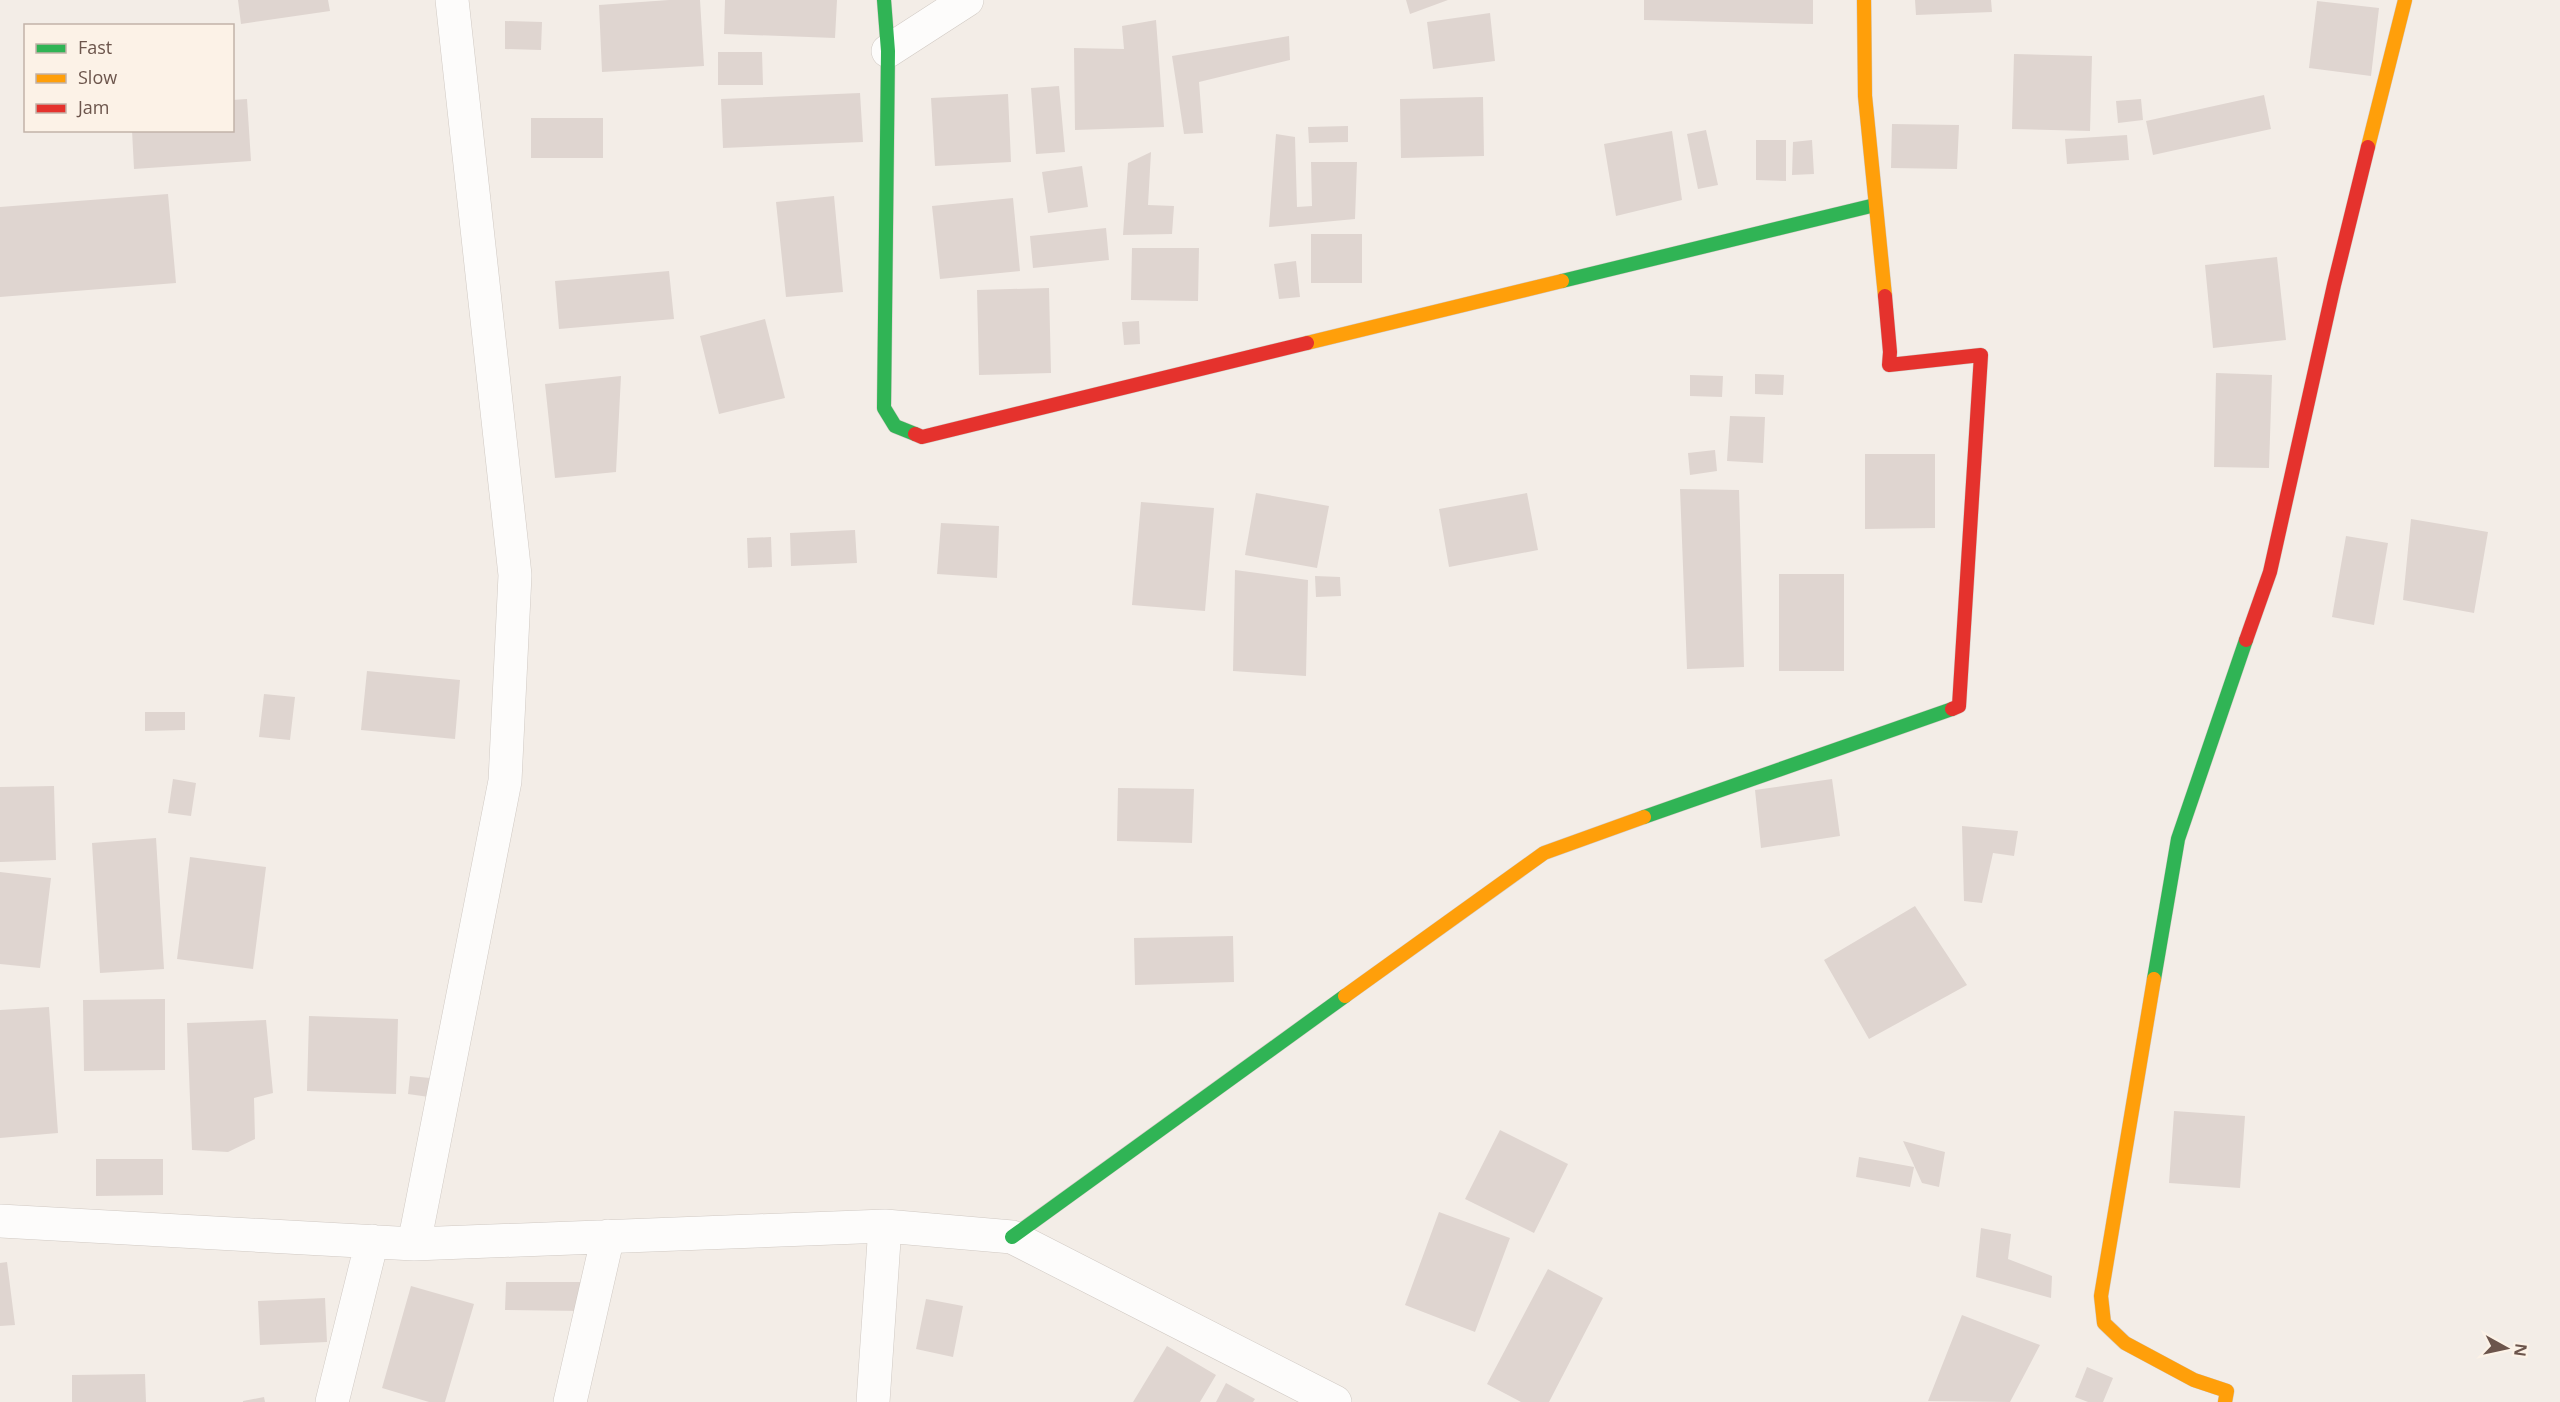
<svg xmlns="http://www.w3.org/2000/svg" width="2560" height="1402" viewBox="0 0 2560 1402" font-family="'Open Sans',sans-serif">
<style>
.building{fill:#dfd5d0}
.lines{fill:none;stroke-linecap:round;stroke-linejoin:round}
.street-casing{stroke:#d0c9c3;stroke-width:34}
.fast-casing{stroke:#d2cac4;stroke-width:15}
.slow-casing{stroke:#d2cac4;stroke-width:15}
.jam-casing{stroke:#d2cac4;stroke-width:15}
.street{stroke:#fdfcfb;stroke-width:33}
.fast{stroke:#30b455;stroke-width:14}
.slow{stroke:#ff9f0a;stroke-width:14}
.jam{stroke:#e5322d;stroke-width:14}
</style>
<rect width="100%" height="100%" fill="#f3ede7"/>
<!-- building -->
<path class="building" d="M238,0h90l2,11 -89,13z
M669,0h31l4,66 -102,6 -3,-67z
M725,0h112l-2,38 -111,-4z
M1406,0h42l-38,14z
M1644,0h169v24l-169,-4z
M1915,0h76l1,12 -76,3z
M2317,1l62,7 -8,68 -62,-8z
M1490,13l5,48 -62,8 -6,-47z
M1156,20l8,107 -89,3 -1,-82 50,1 -2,-23z
M505,21l37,1 -1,28 -36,-1z
M1289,36l1,24 -91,22 4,51 -19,1 -12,-78z
M718,52h44l1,33h-45z
M2014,54l78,2 -2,75 -78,-2z
M1059,86l6,66 -29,2 -5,-66z
M860,93l3,49 -140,6 -2,-49z
M1008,94l3,68 -76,4 -4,-68z
M2264,95l7,34 -118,26 -7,-34z
M1483,97l1,59 -83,2 -1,-59z
M247,99l4,62 -117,8 -2,-39h100v-30z
M2141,99l2,21 -25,3 -2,-22z
M531,118h72v40h-72z
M1892,124l67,1 -2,44 -66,-1z
M1348,126v16l-39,1 -1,-16z
M1706,130l12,55 -20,4 -11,-55z
M1672,131l10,69 -66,16 -12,-72z
M1276,134l19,3 2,70 15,-1 -1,-44h46l-2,57 -86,8z
M2127,135l2,25 -62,4 -2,-25z
M1756,140h30v41l-30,-1z
M1812,140l2,34 -22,1 1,-33z
M1151,152l-3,53 26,1 -2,28 -49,1 5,-72z
M1082,166l6,41 -40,6 -6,-41z
M168,194l8,89 -176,14v-90z
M834,196l9,96 -57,5 -10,-95z
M1013,198l7,73 -80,8 -8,-73z
M1106,228l3,32 -76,8 -3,-32z
M1311,234h51v49h-51z
M1132,248h67l-1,53 -67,-1z
M2277,257l9,83 -73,8 -8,-83z
M1296,261l4,36 -21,2 -5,-35z
M669,271l5,48 -115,10 -4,-48z
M1049,288l2,85 -72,2 -2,-85z
M765,319l20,79 -66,16 -19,-78z
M1139,321l1,23 -16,1 -2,-23z
M2216,373l56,2 -3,93 -55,-1z
M1755,374l29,1 -1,20 -28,-1z
M1690,375l33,1 -1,21 -32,-1z
M621,376l-5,96 -61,6 -10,-94z
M1730,416l35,1 -2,46 -36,-2z
M1715,450l2,21 -27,4 -2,-22z
M1865,454h70v74l-70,1z
M1680,489l59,1 5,177 -57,2z
M1256,493l73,13 -12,62 -72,-13z
M1527,493l11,57 -89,17 -10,-58z
M1141,502l73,6 -9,103 -73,-6z
M2411,519l77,13 -14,81 -71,-13z
M941,523l58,3 -2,52 -60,-4z
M855,530l2,33 -66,3 -1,-33z
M2346,536l42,7 -14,82 -42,-8z
M771,537l1,30 -24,1 -1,-30z
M1235,570l73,10 -2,96 -73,-5z
M1779,574h65v97h-65z
M1315,576l25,1 1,19 -25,1z
M367,671l93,9 -5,59 -94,-9z
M264,694l31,3 -5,43 -31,-3z
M145,712h40v18l-40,1z
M173,779l23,4 -5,33 -23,-3z
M1832,779l8,57 -79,12 -6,-58z
M54,786l2,74 -56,2v-75z
M1118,788l76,1 -2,54 -75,-2z
M1962,826l56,5 -4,25 -21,-3 -11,50 -18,-2z
M156,838l8,131 -64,4 -8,-130z
M190,857l76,10 -13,102 -76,-10z
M0,872l51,6 -11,90 -40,-4z
M1915,906l52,79 -98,54 -45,-79z
M1233,936l1,46 -99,3 -1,-47z
M165,999v71l-81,1 -1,-71z
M49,1007l9,126 -58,5v-128z
M309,1016l89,3 -2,75 -89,-3z
M266,1020l7,73 -19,5 1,41 -27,13 -36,-2 -5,-127z
M410,1076l20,2 -1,19 -21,-3z
M2174,1111l71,5 -5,72 -71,-5z
M1500,1130l68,34 -34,69 -69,-34z
M1903,1141l42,11 -6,35 -17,-4z
M1859,1157l55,10 -4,20 -54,-10z
M96,1159h67v36l-67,1z
M1439,1212l71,26 -35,94 -70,-27z
M1981,1228l30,6 -3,25 44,17 -1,22 -75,-21z
M7,1262l8,63 -15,1v-63z
M1548,1269l55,29 -54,104h-28l-34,-18z
M506,1282h75v29l-76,-1z
M411,1286l63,18 -29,98h-16l-47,-14z
M325,1298l2,44 -67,3 -2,-44z
M926,1299l37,7 -10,51 -37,-8z
M1962,1315l78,30 -30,57 -82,-1z
M1167,1346l49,29 -16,27h-67z
M2087,1367l26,11 -10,24h-15l-13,-5z
M145,1374l1,28h-74v-27z
M1226,1383l29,16 -2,3h-37z
M264,1397l1,5h-22v-1z"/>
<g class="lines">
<defs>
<path id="street" d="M888,51l79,-51
M0,1221l414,23 471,-18 127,11 323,165
M414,1244l91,-463 10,-206 -63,-575
M332,1402l40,-161
M570,1402l38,-166
M873,1402l12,-176"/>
<path id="fast" d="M884,0l4,51 -4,357 11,18 20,8
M1562,281l313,-76
M1644,817l308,-108
M2154,979l24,-140 68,-199
M1012,1237l333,-241"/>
<path id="slow" d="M1864,0l1,96 20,200
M2368,147l37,-147
M1307,343l255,-62
M2154,979l-53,317 3,27 21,20 69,37 33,11 -2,11
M1345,996l199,-143 100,-36"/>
<path id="jam" d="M1885,296l5,56 -1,13 92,-10 -22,351 -7,3
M915,434l7,3 385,-94
M2246,640l24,-68 64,-287 34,-138"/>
</defs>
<!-- street casing -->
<use href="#street" class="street-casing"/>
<!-- fast casing -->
<use href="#fast" class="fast-casing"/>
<!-- slow casing -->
<use href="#slow" class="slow-casing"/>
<!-- jam casing -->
<use href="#jam" class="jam-casing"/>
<!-- street -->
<use href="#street" class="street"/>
<!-- fast -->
<use href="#fast" class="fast"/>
<!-- slow -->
<use href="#slow" class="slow"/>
<!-- jam -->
<use href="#jam" class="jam"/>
</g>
<!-- legend -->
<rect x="24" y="24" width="210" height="108" fill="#fcf2e7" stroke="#c2b3a9" stroke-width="1.5"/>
<rect x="36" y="44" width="30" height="9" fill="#30b455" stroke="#c2b3a9" stroke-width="1.5"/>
<text x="78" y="54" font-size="18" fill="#6c554c">Fast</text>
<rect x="36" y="74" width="30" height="9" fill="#ff9f0a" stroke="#c2b3a9" stroke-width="1.5"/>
<text x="78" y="84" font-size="18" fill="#6c554c">Slow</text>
<rect x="36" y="104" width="30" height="9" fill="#e5322d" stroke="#c2b3a9" stroke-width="1.5"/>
<text x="78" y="114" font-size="18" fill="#6c554c">Jam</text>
<!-- north arrow -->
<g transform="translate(2506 1348) rotate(98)" stroke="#fcf2e7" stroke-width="4.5" paint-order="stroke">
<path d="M0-4.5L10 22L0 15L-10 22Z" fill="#6c554c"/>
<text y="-9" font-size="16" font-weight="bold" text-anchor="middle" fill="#6c554c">N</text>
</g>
</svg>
